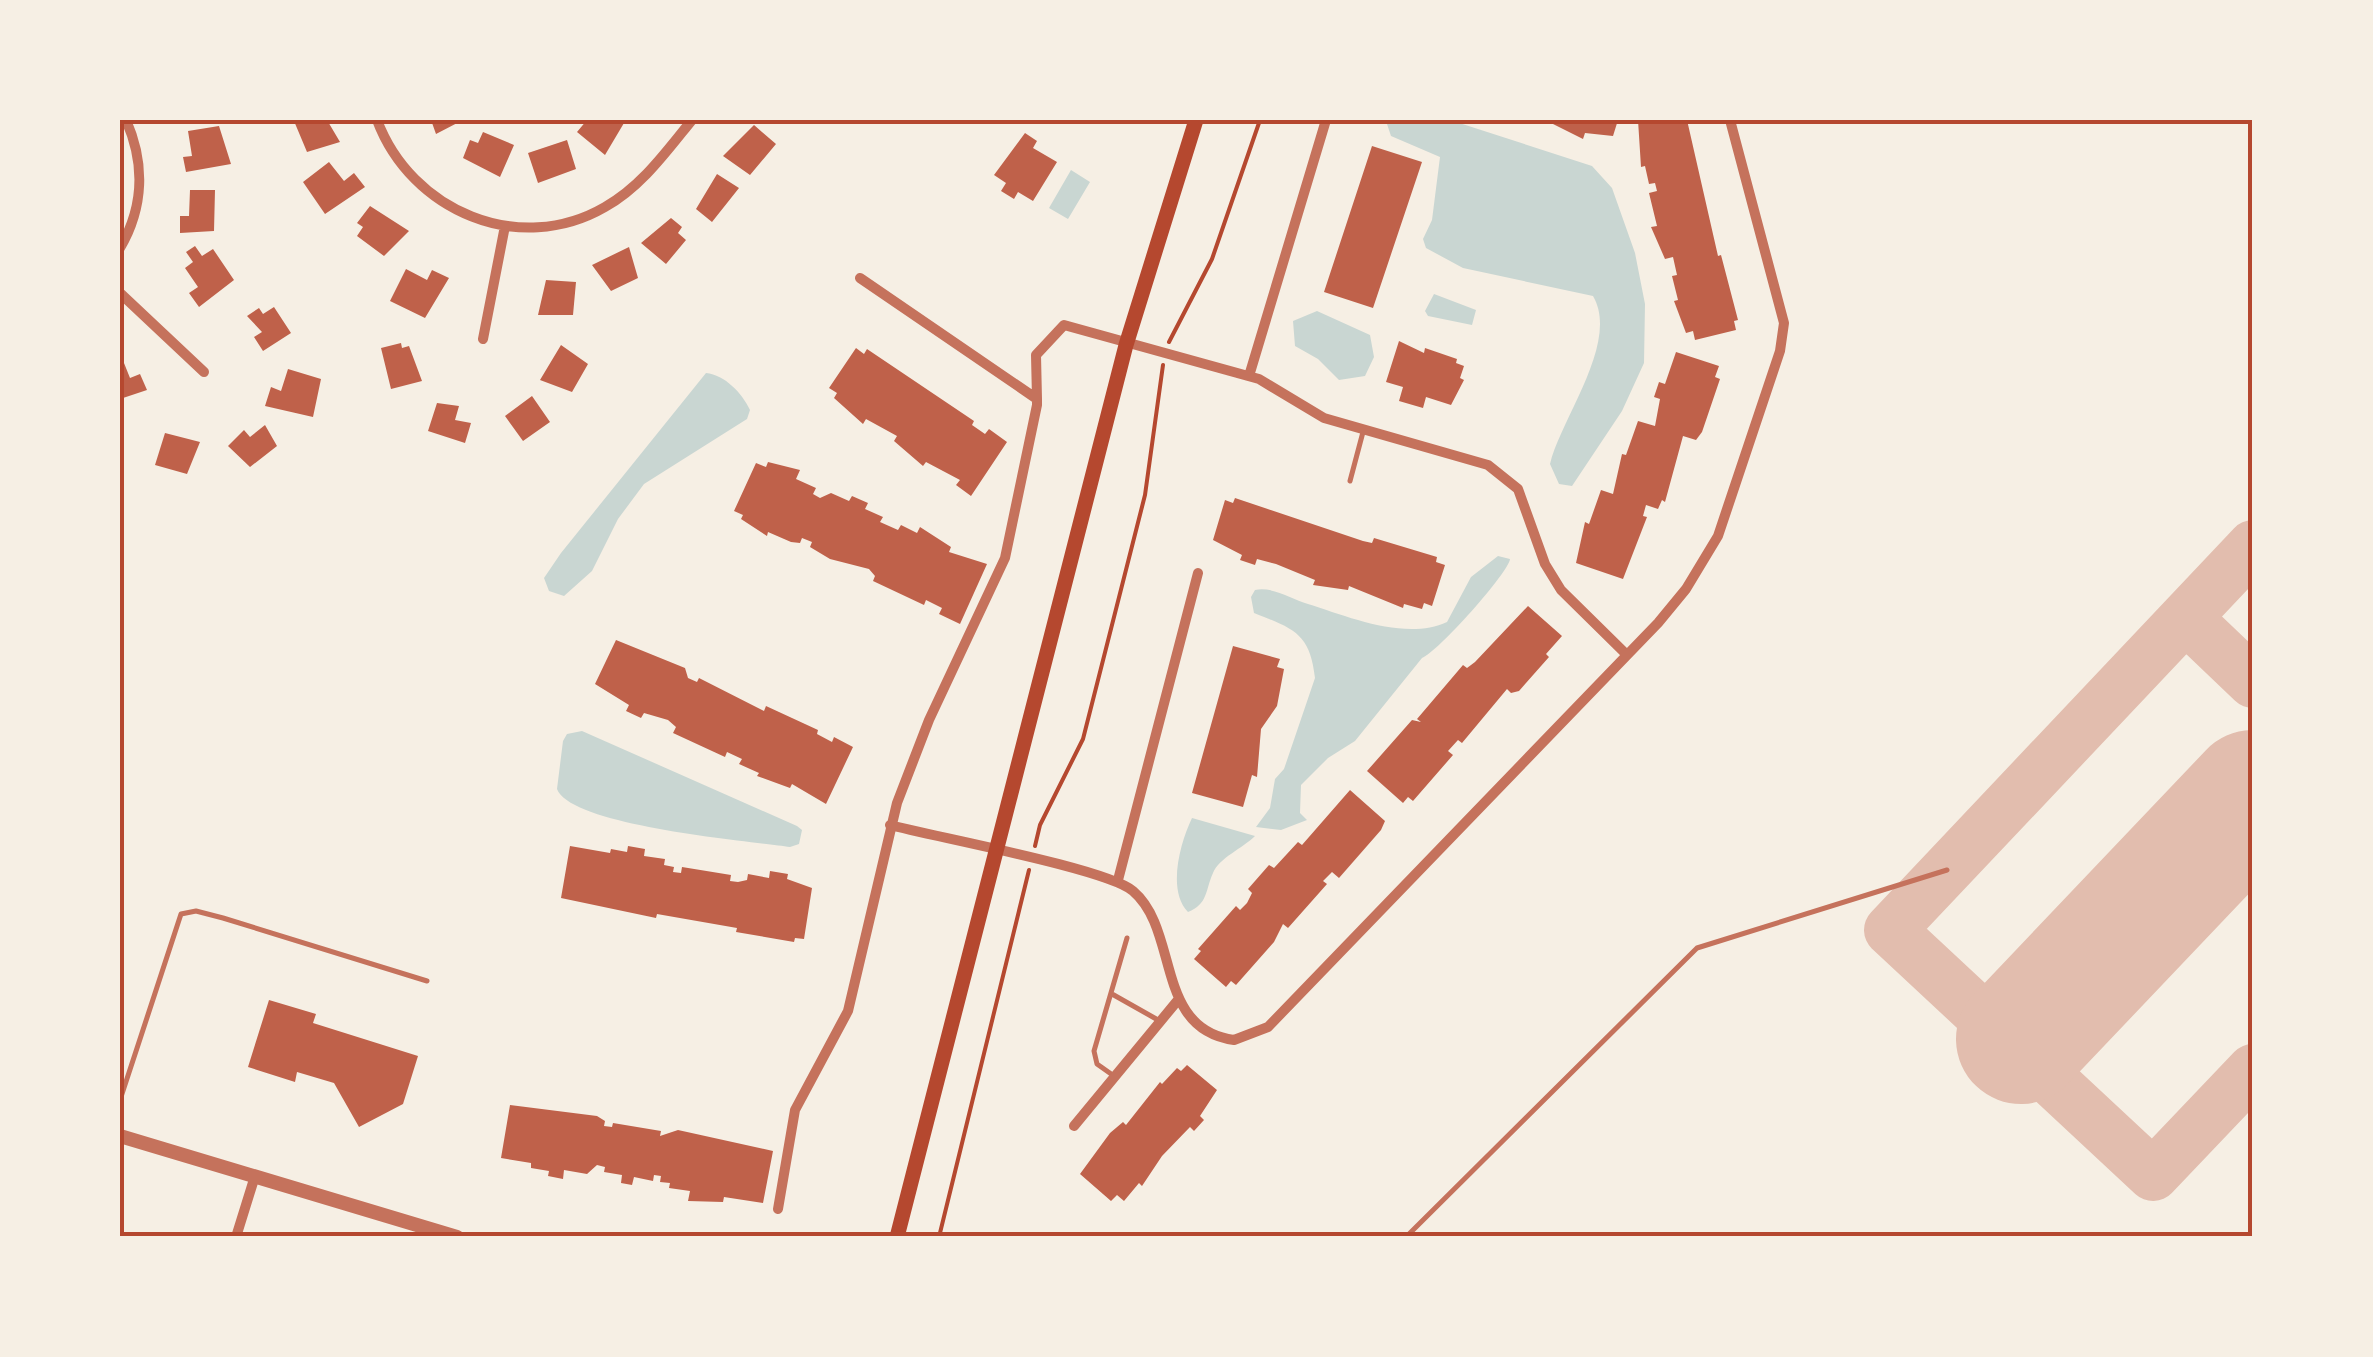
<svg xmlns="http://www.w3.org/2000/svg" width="2373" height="1357" viewBox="0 0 2373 1357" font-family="'Fira Sans',sans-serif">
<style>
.water{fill:#c9d6d2}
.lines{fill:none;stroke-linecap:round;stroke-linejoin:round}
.taxiway{stroke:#e2bdae;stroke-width:52}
.runway{stroke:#e2bdae;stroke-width:130}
.building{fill:#bf614a}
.path{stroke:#b5482f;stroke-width:4}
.service{stroke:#c5725c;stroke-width:5}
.minor{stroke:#c5725c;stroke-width:10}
.tertiary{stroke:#c5725c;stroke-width:14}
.secondary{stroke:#b5482f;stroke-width:15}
.neatline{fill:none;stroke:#b5482f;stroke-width:4}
</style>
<rect width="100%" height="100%" fill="#f6efe4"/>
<!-- water -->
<path class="water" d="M1450,120l142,46 20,22 23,65 10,51 -1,59 -22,48 -50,75 -13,-2 -9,-20c11,-46 70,-122 43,-168l-130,-28 -37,-20 -3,-9 9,-19 8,-63 -49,-21 -5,-15z
M1071,170l19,12 -22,37 -19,-11z
M1434,294l42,16 -4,15 -44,-9 -3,-5z
M1317,311l53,24 4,22 -9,19 -26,4 -21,-21 -23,-13 -2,-25z
M706,373c19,2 36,20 44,37l-3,9 -103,65 -26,35 -26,52 -28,25 -15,-5 -5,-13 17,-25z
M1498,556l12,3c-1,13 -72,93 -88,99l-67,83 -27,17 -27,27 -1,28 7,7 -26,10 -25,-3 14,-19 5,-29 9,-10 31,-91c-5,-44 -20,-49 -61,-65l-3,-16 4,-7c17,-4 36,9 53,14 41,13 98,37 139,18l24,-45z
M582,731l215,95 5,4 -3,14 -9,3c-41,-6 -219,-21 -233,-58l6,-48 4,-7z
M1192,818l63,18c-12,12 -36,22 -42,37 -8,18 -5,31 -25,39 -21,-21 -8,-69 4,-94z"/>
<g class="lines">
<!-- taxiway -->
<path class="taxiway" d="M2253,546l-363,384 263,245 100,-105
M2186,618l67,64"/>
<!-- runway -->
<path class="runway" d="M2021,1039l232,-244"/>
</g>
<!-- building -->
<path class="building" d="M327,120l13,22 -33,10 -13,-31z
M431,120h32l-27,14z
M587,120l37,3 -19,32 -28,-23z
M1545,120h73l-5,16 -28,-3 -2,6z
M1638,120h49l31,136 3,-1 17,65 -4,1 2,9 -41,10 -2,-9 -7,2 -12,-32 4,-1 -6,-24 5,-1 -4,-18 -8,2 -14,-32 6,-1 -8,-33 8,-2 -2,-8 -6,1 -4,-18 -4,1z
M754,125l22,19 -26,31 -27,-19z
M219,126l12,38 -45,8 -3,-15 9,-1 -4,-25z
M483,132l31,13 -14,32 -37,-19 7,-18 8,3z
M1025,133l12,8 -4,7 24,14 -24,39 -15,-9 -4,7 -13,-8 5,-8 -12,-8z
M567,140l9,29 -38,14 -10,-30z
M1372,146l50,16 -49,146 -49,-16z
M329,162l15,19 10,-8 11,14 -40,27 -22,-32z
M717,174l22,14 -27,34 -16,-13z
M190,190h25l-1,41 -34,2v-17h9z
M370,206l39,25 -25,25 -27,-20 6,-9 -6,-4z
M671,218l11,9 -4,6 8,7 -20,24 -25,-21z
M195,246l7,10 11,-7 21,31 -35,27 -10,-14 9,-6 -13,-19 8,-6 -7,-10z
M629,247l9,31 -27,13 -19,-26z
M406,269l21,11 5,-10 17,8 -24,40 -35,-17z
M546,280l30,2 -3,33h-35z
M274,307l17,26 -28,18 -9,-14 8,-5 -15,-16 12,-8 4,6z
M1399,341l25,12 1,-5 32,11 -1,4 8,3 -4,12 4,2 -13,25 -25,-8 -3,11 -24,-7 4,-14 -17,-5z
M401,343l1,5 7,-2 13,35 -31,8 -10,-41z
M561,345l27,19 -16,28 -32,-12z
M856,348l8,6 3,-5 107,72 -2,4 13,9 4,-5 18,13 -36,54 -15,-11 4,-5 -34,-18 -3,4 -29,-25 3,-5 -31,-17 -3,5 -29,-26 3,-5 -8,-5z
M1676,352l43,14 -4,11 5,2 -18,53 -6,8 -13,-4 -18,66 -3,-2 -4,9 -12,-4 -3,11 4,1 -24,62 -47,-16 9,-41 4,2 12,-34 12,4 9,-40 4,1 12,-34 17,5 5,-27 -6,-2 5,-15 6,2z
M120,353l10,25 10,-4 7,16 -27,9z
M288,369l33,10 -8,38 -48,-11 6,-19 10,4z
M532,396l18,26 -27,19 -18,-25z
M437,403l22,3 -4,14 16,3 -6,20 -37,-12z
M265,425l12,21 -27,21 -22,-21 16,-16 6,7z
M165,433l35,9 -13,32 -32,-9z
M768,462l32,8 -4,9 20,9 -3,6 7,4 11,-5 18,8 3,-5 16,7 -3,6 18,8 -3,5 18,8 3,-5 16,8 3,-6 31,20 -2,5 38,12 -27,60 -21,-10 3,-6 -16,-8 -2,5 -51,-24 2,-5 -6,-7 -39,-10 -20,-12 2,-5 -10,-4 -2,5 -9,-1 -23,-10 -1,4 -26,-17 2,-4 -9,-4 22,-48 10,4z
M1235,498l128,43 9,2 2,-5 63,19 -1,5 9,3 -13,41 -8,-3 -2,6 -18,-5 -1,4 -54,-22 -1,4 -35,-5 2,-5 -39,-16 -19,-5 -2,6 -15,-5 2,-5 -29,-15 12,-40 8,3z
M1528,606l34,30 -16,18 3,3 -30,34 -8,2 -4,-4 -45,54 -4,-3 -10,11 5,4 -40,46 -5,-4 -5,6 -36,-32 45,-51 9,2 -4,-3 46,-54 4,3 8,-6z
M616,640l69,28 3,10 9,4 2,-4 65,33 2,-5 52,24 -1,4 15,8 2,-5 19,10 -27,57 -34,-20 -2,4 -33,-12 2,-3 -20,-9 3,-5 -15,-7 -2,5 -52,-24 3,-6 -8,-7 -24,-7 -3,5 -15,-7 3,-6 -34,-21z
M1233,646l47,13 -3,8 7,2 -7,37 -16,23 -4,48 -5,-2 -9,32 -51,-14z
M1350,790l35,31 -4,9 -42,48 -7,-6 -9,9 4,3 -39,44 -5,-4 -9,18 -38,43 -5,-4 -5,6 -32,-28 7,-8 -3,-2 38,-43 4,4 7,-7 5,-10 -4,-4 21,-24 5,3 24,-26 4,3z
M570,846l40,7 1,-4 16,3 1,-6 17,3 -1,7 21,3 -1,6 10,2 -1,5 8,1 1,-6 49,8 -1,6 8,1 9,-2 1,-6 21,4 1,-7 18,3 -1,5 25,9 -8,51 -9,-1 -1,4 -58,-10 1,-4 -80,-14 -1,4 -95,-20z
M269,1000l47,14 -3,9 105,33 -15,48 -44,23 -25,-44 -37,-11 -2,10 -47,-15z
M1187,1065l30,25 -17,26 4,4 -10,11 -4,-4 -28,29 -20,30 -3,-3 -15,18 -7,-6 -6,6 -31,-27 30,-41 13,-11 3,3 34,-43 2,2 15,-16 4,3z
M510,1105l87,11 8,5 -1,5 8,1 1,-4 48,8 -1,5 18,-6 95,21 -10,52 -39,-6 -1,5 -35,-1 2,-10 -21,-3 1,-5 -10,-1 1,-6 -7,-1 -1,6 -19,-4 -2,8 -11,-2 1,-8 -18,-3 1,-5 -8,-2 -10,9 -23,-4 -1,9 -15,-3 1,-5 -18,-3v-5l-30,-5z"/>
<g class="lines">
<!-- path -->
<path class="path" d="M1169,342l43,-83 48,-139
M1035,846l5,-21 43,-86 62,-244 18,-130
M939,1237l90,-367"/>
<!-- service -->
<path class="service" d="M1350,481l13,-49
M1112,994l46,26
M1114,1076l-17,-12 -3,-13 33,-113
M120,1100l61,-186 15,-3 27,7 204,63
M1406,1237l291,-289 250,-78"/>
<!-- minor -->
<path class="minor" d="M377,120c34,91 142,137 228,87 36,-20 61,-55 87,-87
M120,248c24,-41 25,-85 6,-128
M120,293l84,79
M483,339l22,-113
M1249,376l77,-256
M1037,399l-1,-44 28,-30 195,54 65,39 164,47 30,24 27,75 16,26 66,65
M890,825c45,12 218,44 243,66 47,40 21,138 101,149l34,-13 390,-404 28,-34 32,-53 62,-185 4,-28 -54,-203
M1118,880l80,-307
M1074,1126l104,-126
M778,1209l17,-99 53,-99 49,-208 32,-83 76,-162 32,-153v-6l-177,-121
M236,1237l19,-61"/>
<!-- tertiary -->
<path class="tertiary" d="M120,1136l337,101"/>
<!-- secondary -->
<path class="secondary" d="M897,1237l229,-892 70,-225"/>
</g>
<!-- border -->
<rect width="2373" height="1357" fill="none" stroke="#f6efe4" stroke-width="245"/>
<rect x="122" y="122" width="2128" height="1112" class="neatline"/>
</svg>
